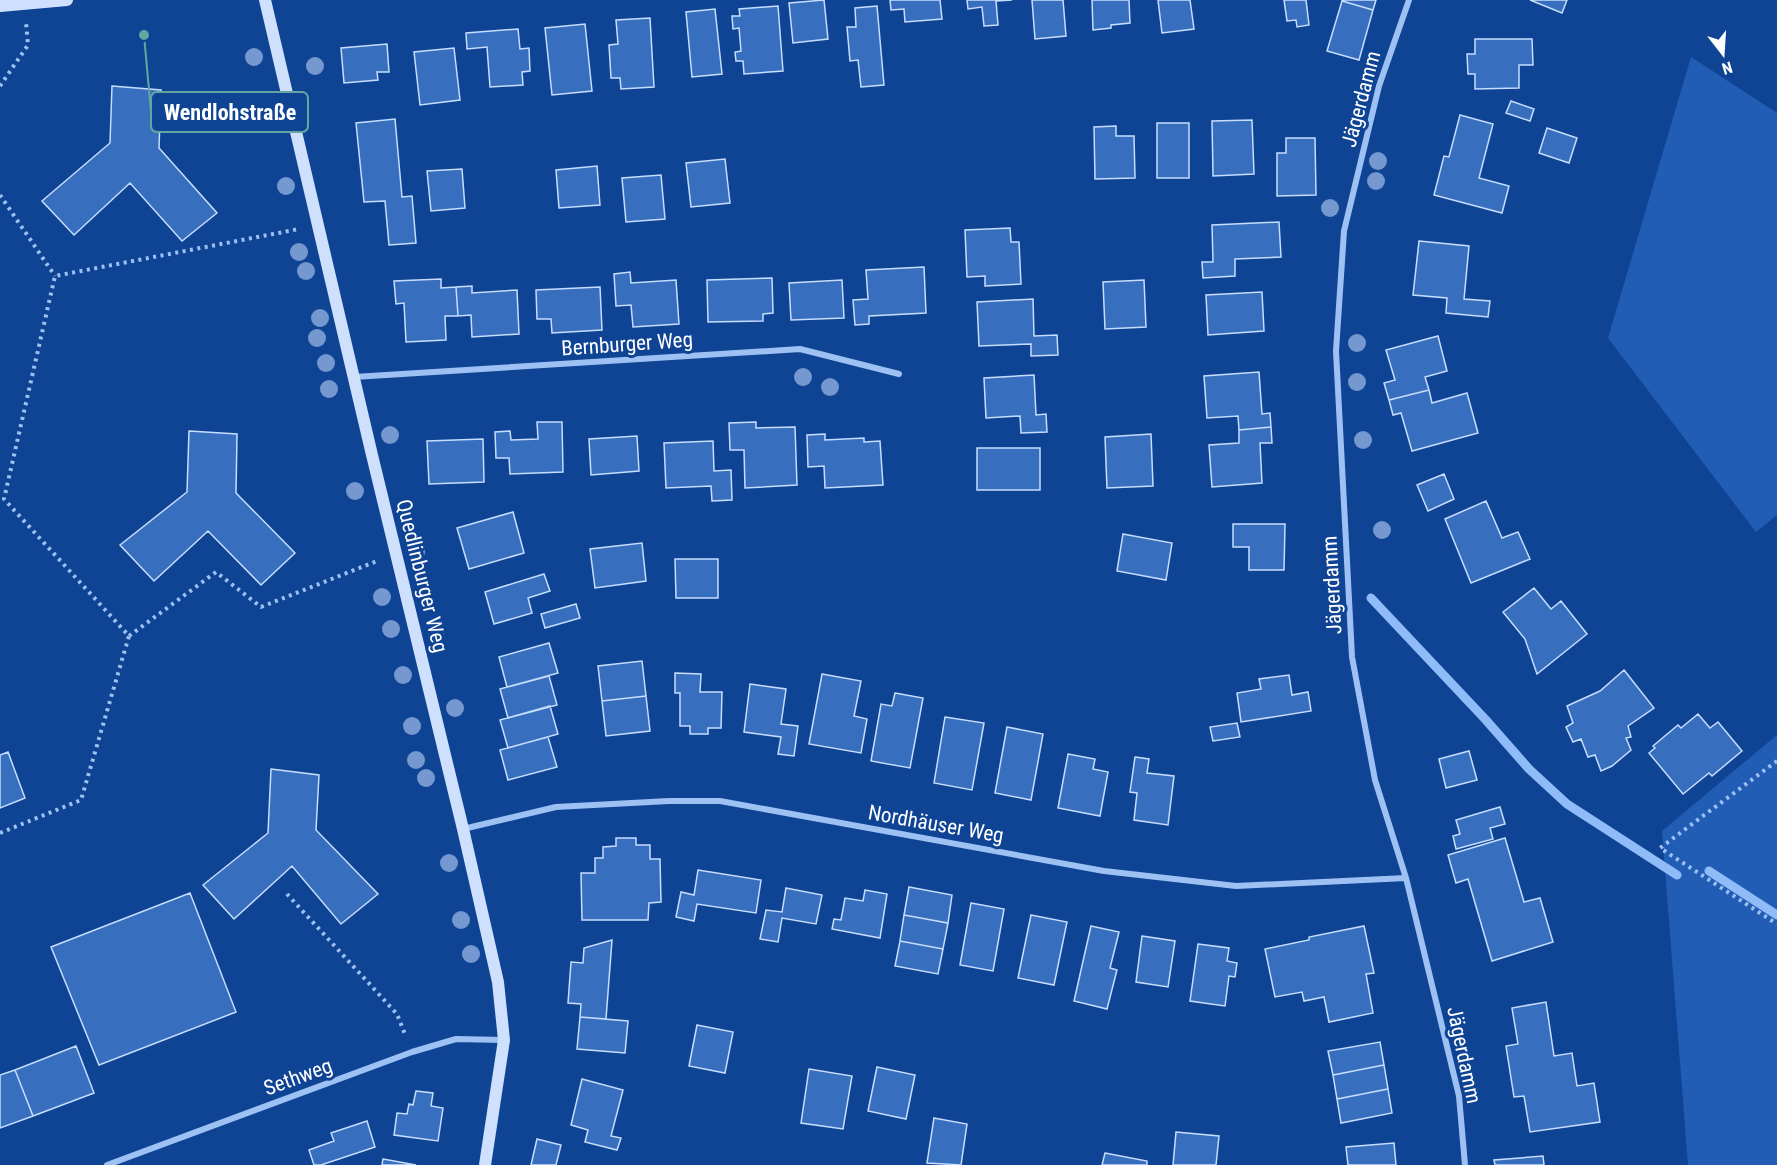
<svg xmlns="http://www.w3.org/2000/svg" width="1777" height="1165" viewBox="0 0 1777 1165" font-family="'Roboto Condensed',sans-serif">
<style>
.green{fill:#225db5}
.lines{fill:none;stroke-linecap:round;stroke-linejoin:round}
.stream{stroke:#8fbbf8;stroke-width:9}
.building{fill:#386ebe;stroke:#c6ddfe;stroke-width:1.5}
.path{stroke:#9ec1f4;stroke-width:4;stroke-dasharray:3 4.5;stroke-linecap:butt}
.street{stroke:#9ec1f4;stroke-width:6}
.secondary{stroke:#cee0fd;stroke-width:12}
.tree{fill:#7498cf}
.labels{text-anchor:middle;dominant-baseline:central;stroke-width:6;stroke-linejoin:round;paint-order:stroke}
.street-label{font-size:21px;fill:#fff;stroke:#0f4495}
.leader{fill:none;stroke:#63a6a1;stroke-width:2}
.callout-dot{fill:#63a6a1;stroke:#0f4495;stroke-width:2}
.callout{fill:#0f4495;stroke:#63a6a1;stroke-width:2}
.callout-label{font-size:22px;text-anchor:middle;font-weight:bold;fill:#fff}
</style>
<rect width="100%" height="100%" fill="#0f4495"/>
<!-- green -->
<path class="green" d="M1691,57l86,56v402l-21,17 -148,-194z
M1777,735v430h-89l-26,-334z"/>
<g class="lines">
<!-- stream -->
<path class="stream" d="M1371,598l114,121 44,50 38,35 110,71
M1709,871l68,44"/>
</g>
<!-- building -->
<path class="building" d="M824,0l4,39 -35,4 -4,-40z
M890,0h50l2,19 -37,3 -1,-13 -13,1z
M967,0h45l-16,1 2,24 -14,1 -2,-19 -14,2z
M1032,0h31l3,36 -31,3z
M1092,0h37l1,23 -19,2v3l-18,2z
M1158,0h32l4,29 -32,4z
M1284,0h22l3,25 -12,2 -1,-7 -9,1z
M1342,0h34l-3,10 -31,-9z
M1530,0h37l-5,13z
M1342,1l31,9 -14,50 -32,-9z
M778,6l5,65 -39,3 -1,-13h-7l-1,-9 6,-1 -2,-23 -6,1 -1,-13h8l-1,-7z
M877,6l7,79 -23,2 -3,-27 -8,1 -3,-34h9l-1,-19z
M715,9l7,65 -30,3 -6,-65z
M650,18l4,69 -33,2 -1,-11h-9l-2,-33 9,-1 -2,-24z
M585,24l7,67 -40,4 -7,-67z
M518,29l2,20 9,-1 1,23 -8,1 1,13 -33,2 -3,-40 -20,2 -1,-16z
M1475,39h57l1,26h-14v23l-44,1v-15h-7l-1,-20h8z
M387,44l2,28h-12l1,8 -34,3 -3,-35z
M454,48l6,52 -40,5 -6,-53z
M112,86l49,4 -2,58 58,65 -35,28 -52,-58 -56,52 -32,-34 68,-58z
M1511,101l23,8 -4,12 -24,-8z
M1460,115l33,9 -14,54 30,8 -7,27 -68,-18 10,-39 5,1z
M395,119l7,78 10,-1 4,47 -27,2 -4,-44 -21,1 -8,-79z
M1252,120l2,54 -41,2 -1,-55z
M1157,123h32v55h-32z
M1116,126v10h18l1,42 -40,1 -1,-52z
M1547,128l30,10 -8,25 -30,-10z
M1286,138h29l1,57 -39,1v-43h9z
M725,159l5,44 -39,4 -5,-44z
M597,166l3,39 -41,3 -3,-38z
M462,169l3,39 -34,3 -4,-40z
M661,175l4,44 -39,3 -4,-44z
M1279,222l2,35 -46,2v17l-32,2 -1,-16h11l-1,-37z
M1010,228l1,14h8l2,42 -36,2v-10l-18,1 -2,-47z
M1419,241l50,5 -5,53 26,2 -2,16 -42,-4 1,-15 -34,-3z
M924,267l2,46 -57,3v8l-14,1 -2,-25 15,-1 -2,-29z
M630,272l1,11 45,-3 3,44 -46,3 -2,-22 -15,1 -2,-32z
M772,278l1,35 -10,1v7l-55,1 -1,-42z
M441,279v9l15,-1 2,29h-13l1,24 -40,2 -2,-39 -8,1 -2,-23z
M842,280l2,38 -53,2 -2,-37z
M1144,280l2,47 -41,2 -2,-47z
M472,286v7l45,-3 2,44 -47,3 -1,-22 -13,1 -2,-29z
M600,287l2,43 -50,3 -1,-14h-14l-1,-29z
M1262,292l2,39 -56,4 -2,-40z
M1033,299l1,37 23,-1 1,20 -27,1v-12l-52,2 -2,-44z
M1438,336l9,35 -22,6 4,13 -40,10 -5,-17 11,-3 -9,-30z
M1259,372l3,42 8,-1 1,14 -32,3 -1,-14 -31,2 -3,-42z
M1034,375l2,40 10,-1 1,18 -26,1 -1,-17 -34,2 -2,-40z
M1429,390l3,13 35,-10 11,40 -66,18 -11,-38 -8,2 -4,-15z
M537,422h25l1,50 -53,2 -1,-16h-13l-1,-26 15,-1 1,9 27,-1z
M756,422v6l39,-1 2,58 -52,3 -1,-38h-14l-1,-27z
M1271,427l1,16h-12l2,40 -50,4 -3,-42 30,-2v-13z
M189,431l48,3 -1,59 59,60 -34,32 -53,-54 -54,50 -34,-36 67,-53z
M825,434v6l39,-2v4l16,-1 3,44 -58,3 -1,-22 -16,1 -1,-32z
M1151,434l2,52 -46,2 -2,-51z
M637,436l2,35 -48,4 -2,-36z
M483,439l1,43 -55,2 -2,-43z
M713,441l1,30 17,-1 1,30 -20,1 -1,-15 -45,2 -2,-45z
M977,448h63v42h-63z
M1444,474l10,25 -26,12 -11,-26z
M1486,501l16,37 16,-6 12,27 -59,24 -26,-64z
M513,512l11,41 -55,16 -12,-41z
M1233,524h52l-1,46h-35v-23h-16z
M1123,534l49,9 -6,37 -49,-9z
M642,543l4,38 -51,7 -5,-39z
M675,559h43v39h-42z
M544,574l6,17 -22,7 4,15 -38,11 -9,-32z
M1534,588l17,21 10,-8 26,33 -50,40 -12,-35 -22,-27z
M576,604l4,14 -35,10 -4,-14z
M549,643l9,30 -51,14 -8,-30z
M642,661l4,35 -44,5 -4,-35z
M1624,670l30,38 -26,18 3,11 -5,1 5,12 -19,16 -11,5 -6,-16 -7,2 -7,-18 -8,3 -7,-15 7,-4 -6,-17 33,-15z
M675,673l26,1 -1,18h22l-1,36h-13v6h-18v-8h-10v-33h-5z
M822,674l39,7 -7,35 13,3 -6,34 -52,-9z
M1289,675l3,20 16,-3 3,19 -70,11 -4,-29 24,-4 -2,-10z
M549,676l8,29 -49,13 -8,-29z
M750,684l36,5 -5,35 17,2 -4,30 -16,-2 3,-17 -37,-5z
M895,693l28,5 -13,70 -39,-7 10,-57 11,2z
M646,696l4,35 -44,5 -4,-35z
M550,706l8,28 -50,14 -8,-28z
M1698,714l12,14 8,-6 24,29 -30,25 -3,-3 -26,21 -34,-41 6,-5 -2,-2 25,-21 3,3z
M945,717l39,6 -12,67 -38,-7z
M1237,723l3,14 -27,4 -3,-14z
M1007,727l36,7 -12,66 -36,-7z
M548,737l9,30 -49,13 -8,-30z
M1469,751l8,29 -31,8 -7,-29z
M8,752l17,46 -25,10v-53z
M1068,754l27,5 -2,10 15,3 -8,44 -42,-8z
M1135,757l14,2 -2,14 27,3 -6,49 -34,-5 3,-27 -7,-1z
M271,769l48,6 -3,55 62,64 -37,30 -49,-58 -58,53 -31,-34 65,-52z
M1500,807l5,17 -15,4 3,11 -37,10 -3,-13 7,-2 -4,-14z
M616,838h20v7h14v14h10l1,43 -12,1 -1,17h-66l-1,-47h14v-15h8v-11l13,-1z
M1505,838l19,64 16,-4 13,44 -61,19 -24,-82 -12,4 -8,-28z
M698,870l63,10 -5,33 -59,-9 -3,17 -18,-4 5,-25 13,3z
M909,887l43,8 -4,28 -44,-8z
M786,888l36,7 -6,29 -34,-6 -4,24 -18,-3 6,-29 16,2z
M865,890l22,4 -7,44 -48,-9 2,-10 7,1 4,-22 18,3z
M190,893l46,119 -137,53 -48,-118z
M971,903l33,6 -11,62 -33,-6z
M904,915l44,8 -5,26 -43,-8z
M1031,915l36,7 -13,63 -36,-7z
M1091,926l28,6 -9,36 7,2 -10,39 -33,-8z
M1364,926l10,47 -8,1 7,39 -44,9 -5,-25 -20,4 -2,-9 -27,5 -10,-48 44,-9v-3z
M1142,936l33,5 -7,46 -32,-5z
M612,940l-6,79 -26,-2 1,-13 -13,-1 3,-41 12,1 1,-15z
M900,941l43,8 -5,25 -43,-8z
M1198,944l31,4 -2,13 10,2 -2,14 -6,-1 -4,30 -35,-5z
M1546,1002l8,54 18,-3 5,33 17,-3 6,39 -70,10 -6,-36 -10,1 -8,-51 12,-2 -6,-36z
M580,1017l48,4 -3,32 -48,-4z
M697,1025l36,7 -8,41 -36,-7z
M1380,1042l4,23 -51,10 -5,-24z
M76,1046l18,47 -61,23 -18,-46z
M1384,1065l4,24 -51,10 -4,-24z
M877,1067l38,8 -9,44 -38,-8z
M809,1069l43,7 -9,53 -42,-6z
M15,1070l18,46 -33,12v-53z
M582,1079l41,11 -12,46 10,2 -4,12 -32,-8 3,-12 -17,-5z
M1388,1089l4,24 -51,10 -4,-24z
M416,1091l17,2 -2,13 12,2 -5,33 -44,-6 3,-22 10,1 2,-10 4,1z
M934,1118l33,6 -6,41 -34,-2z
M367,1121l8,26 -54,18h-7l-5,-15 25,-9 -3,-8z
M1176,1132l43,4 -3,29h-43z
M537,1139l24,6 -5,20h-25z
M1394,1143l2,22h-48l-2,-18z
M1105,1153l42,8v4h-45z
M1543,1156l1,9h-49l-1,-5z
M383,1159l33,6h-34z"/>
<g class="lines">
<!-- path -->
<path class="path" d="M0,86l28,-41 -2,-23
M0,195l55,81
M129,636l87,-64 45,35 116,-46
M1777,761l-117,87 117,76
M0,833l81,-33 48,-164 -125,-137 51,-223 244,-47
M287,894l110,120 9,23"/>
<!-- street -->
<path class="street" d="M1409,0l-30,86 -35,145 -8,120 16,306 23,123 31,98 53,218 6,69
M354,377l446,-28 99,25
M463,829l93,-22 113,-6h51l384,70 132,15 170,-8
M107,1165l305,-113 44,-13 48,1"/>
<!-- secondary -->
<path class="secondary" d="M265,0l107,455 91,374 35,153 6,58 -19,125
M0,6l67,-6"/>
</g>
<!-- trees -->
<g class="tree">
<circle cx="254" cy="57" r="9"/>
<circle cx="315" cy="66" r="9"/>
<circle cx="1378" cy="161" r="9"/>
<circle cx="1376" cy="181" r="9"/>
<circle cx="286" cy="186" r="9"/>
<circle cx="1330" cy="208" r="9"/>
<circle cx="299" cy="252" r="9"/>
<circle cx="306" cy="271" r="9"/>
<circle cx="320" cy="318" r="9"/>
<circle cx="317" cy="338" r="9"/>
<circle cx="1357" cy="343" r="9"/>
<circle cx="326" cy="363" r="9"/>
<circle cx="803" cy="377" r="9"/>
<circle cx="1357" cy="382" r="9"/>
<circle cx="830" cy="387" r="9"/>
<circle cx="329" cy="389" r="9"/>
<circle cx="390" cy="435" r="9"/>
<circle cx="1363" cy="440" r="9"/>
<circle cx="355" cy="491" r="9"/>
<circle cx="1382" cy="530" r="9"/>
<circle cx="416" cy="552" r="9"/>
<circle cx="382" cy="597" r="9"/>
<circle cx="391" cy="629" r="9"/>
<circle cx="436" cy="630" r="9"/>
<circle cx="403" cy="675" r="9"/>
<circle cx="455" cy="708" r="9"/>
<circle cx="412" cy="726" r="9"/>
<circle cx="416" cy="760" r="9"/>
<circle cx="426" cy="778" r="9"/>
<circle cx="449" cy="863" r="9"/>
<circle cx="461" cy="920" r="9"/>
<circle cx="471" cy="954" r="9"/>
</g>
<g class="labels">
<!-- street labels -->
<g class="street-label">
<text transform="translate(1361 99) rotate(-75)">Jägerdamm</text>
<text transform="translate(627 344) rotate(-4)">Bernburger Weg</text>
<text transform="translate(422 576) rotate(76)">Quedlinburger Weg</text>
<text transform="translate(1332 585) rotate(-93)">Jägerdamm</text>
<text transform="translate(936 824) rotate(10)">Nordhäuser Weg</text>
<text transform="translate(1464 1055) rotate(78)">Jägerdamm</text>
<text transform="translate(298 1077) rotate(-20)">Sethweg</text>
</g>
</g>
<!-- callouts -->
<path class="leader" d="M144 35L151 112"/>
<circle class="callout-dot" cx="144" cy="35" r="6"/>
<rect class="callout" x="151" y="92" width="157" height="40" rx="6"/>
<g class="callout-label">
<text x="230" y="120">Wendlohstraße</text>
</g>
<!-- north arrow -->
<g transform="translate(1723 54) rotate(163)" stroke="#0f4495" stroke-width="4.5" paint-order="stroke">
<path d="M0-4.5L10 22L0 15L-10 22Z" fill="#ffffff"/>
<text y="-9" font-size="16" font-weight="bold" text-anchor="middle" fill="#ffffff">N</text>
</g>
</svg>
